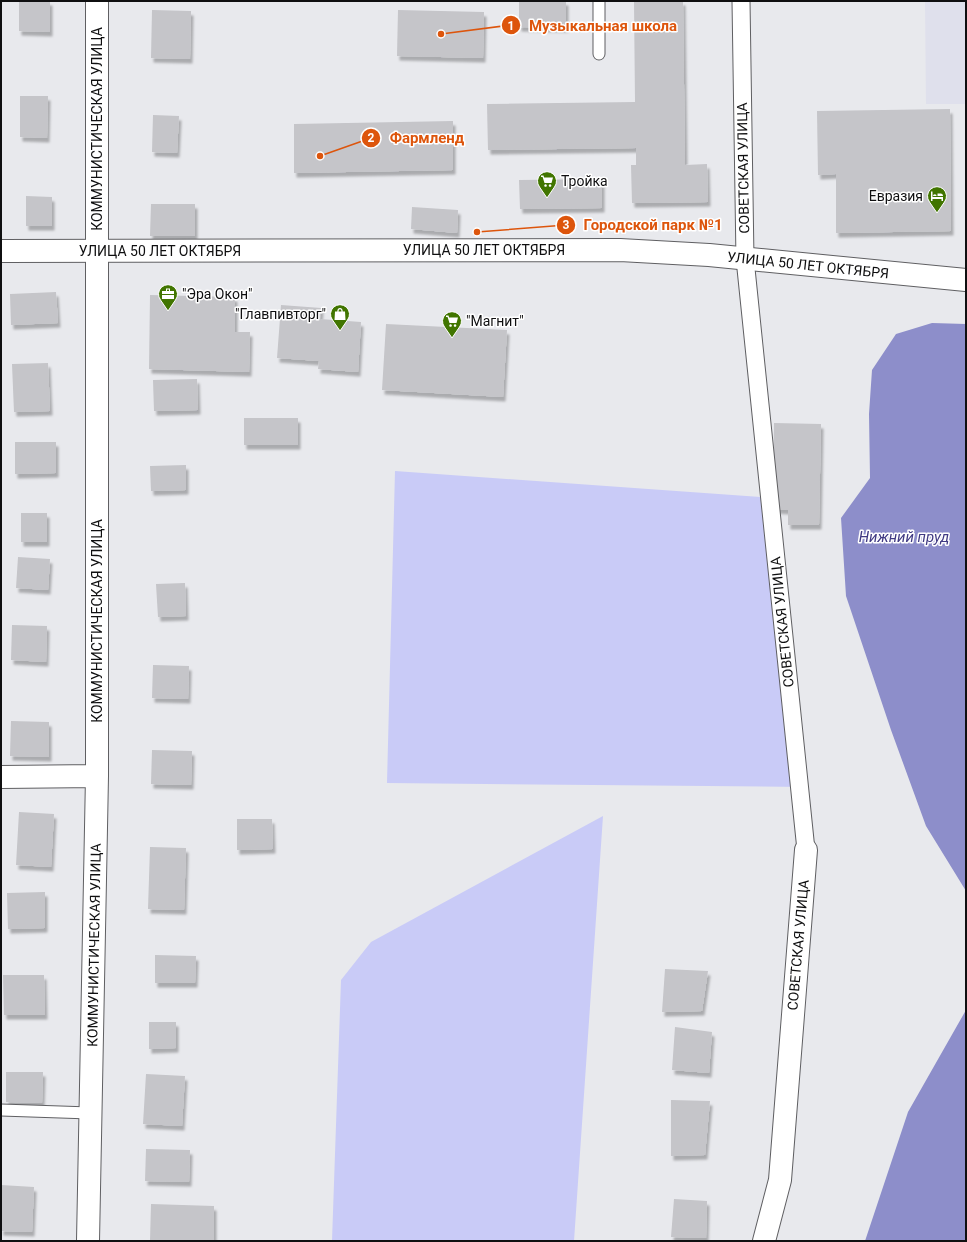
<svg xmlns="http://www.w3.org/2000/svg" width="967" height="1242" viewBox="0 0 967 1242" font-family="Roboto,sans-serif">
<style>
.built{fill:#dfe0ec}
.green{fill:#c9cbf7}
.water{fill:#8d8eca}
.building{fill:#c5c5c9;filter:url(#shadow)}
.lines{fill:none;stroke-linecap:round;stroke-linejoin:round}
.service-casing{stroke:#5f5f62;stroke-width:13}
.pedestrian-casing{stroke:#5f5f62;stroke-width:19}
.minor-casing{stroke:#5f5f62;stroke-width:24}
.secondary-casing{stroke:#5f5f62;stroke-width:24}
.service{stroke:#fff;stroke-width:11}
.pedestrian{stroke:#fff;stroke-width:17}
.minor{stroke:#fff;stroke-width:22}
.secondary{stroke:#fff;stroke-width:22}
.labels{text-anchor:middle;dominant-baseline:central;stroke-width:3;stroke-linejoin:round;paint-order:stroke}
.street-label{font-size:14px;fill:#0f0f10;stroke:#fff}
.poi-label{font-size:14px;fill:#0f0f10;stroke:#fff;text-anchor:start}
.water-label{font-size:15px;font-style:italic;fill:#403a83;stroke:#fff}
.leader{fill:none;stroke:#dd550c;stroke-width:1.5}
.callout-dot{fill:#dd550c;stroke:#fff;stroke-width:1.5}
.mark-label{font-size:12px;text-anchor:middle;font-weight:bold;fill:#fff}
.callout-label{font-size:15px;text-anchor:middle;font-weight:bold;fill:#dd550c;stroke:#fff;stroke-width:3;stroke-linejoin:round;paint-order:stroke}
</style>
<defs>
<filter id="shadow"><feDropShadow dx="2.5" dy="4.5" stdDeviation="1" flood-color="#0004"/></filter>
</defs>
<rect width="100%" height="100%" fill="#e8e9ed"/>
<!-- built -->
<path class="built" d="M925,1h41v103h-40z"/>
<!-- green -->
<path class="green" d="M395,471l381,27 29,289 -418,-4z
M603,816l-29,425h-242l9,-261 30,-38z"/>
<!-- water -->
<path class="water" d="M932,323l34,1v567l-40,-65 -35,-96 -45,-134 -5,-78 29,-40 -1,-64 3,-44 24,-36z
M966,1010v231h-101l43,-129z"/>
<!-- building -->
<path class="building" d="M19,1h31v31l-31,-1z
M519,1h47v27l-47,-1z
M634,1h49l2,164 22,-1 1,38 -76,1 -1,-38h5v-17l-148,2 -1,-46 148,-2z
M152,10l39,1 -1,48 -39,-1z
M398,10l86,2 -1,46 -86,-2z
M20,96h28l-1,42 -27,-1z
M950,109l1,122 -115,2v-59l-18,1 -1,-64z
M153,115l26,1 -2,37 -25,-1z
M453,121v49l-159,3v-49z
M602,179v29l-82,1 -1,-29z
M26,196l26,1v29h-26z
M151,204h44v32h-45z
M412,207l46,3 -1,23 -46,-4z
M56,292l2,31 -47,2 -1,-31z
M150,295l85,2v35h15l-1,40 -100,-3z
M281,305l40,3 -1,11 41,3 -3,50 -40,-3 1,-8 -42,-3z
M386,324l121,6 -4,67 -121,-7z
M48,363l2,48 -36,1 -2,-48z
M197,379l1,31 -44,1 -1,-31z
M244,418h54v27h-54z
M774,423l47,1 -2,101h-31v-15l-15,-1z
M15,442h41v31l-41,1z
M186,465v25l-35,1 -1,-25z
M21,513h26v29h-26z
M18,557l32,2 -2,31 -32,-2z
M185,583l1,33 -28,1 -2,-33z
M12,625l35,1 -1,36 -35,-2z
M153,665l36,1 -1,33 -36,-1z
M11,721l38,1v35l-39,-1z
M152,750l40,1 -1,34 -40,-1z
M19,812l35,2 -3,53 -35,-2z
M237,819h35l1,30 -36,1z
M150,847l36,1 -2,62 -36,-1z
M45,892v36l-37,1 -1,-36z
M155,955l41,1 -1,27h-40z
M665,969l43,2 -6,40 -40,1z
M3,975h41l1,40h-41z
M149,1022h27v26l-27,1z
M675,1027l37,5 -3,41 -37,-3z
M6,1072h37l-1,31 -36,-1z
M146,1074l39,2 -3,50 -39,-2z
M671,1100l39,1 -5,54 -34,1z
M146,1149l44,1 -1,32 -44,-1z
M1,1185l33,2 -2,45 -31,-1z
M674,1199l33,2 -1,37 -35,-1z
M151,1204l63,2v35h-64z"/>
<g class="lines">
<defs>
<path id="service" d="M599,1v53
M1,1110l89,3"/>
<path id="pedestrian" d="M741,1l4,258 61,591"/>
<path id="minor" d="M1,777l96,-1
M88,1241l9,-465v-775
M764,1241l16,-61 26,-330"/>
<path id="secondary" d="M1,251l619,-1 89,5 257,25"/>
</defs>
<!-- service casing -->
<use href="#service" class="service-casing"/>
<!-- pedestrian casing -->
<use href="#pedestrian" class="pedestrian-casing"/>
<!-- minor casing -->
<use href="#minor" class="minor-casing"/>
<!-- secondary casing -->
<use href="#secondary" class="secondary-casing"/>
<!-- service -->
<use href="#service" class="service"/>
<!-- pedestrian -->
<use href="#pedestrian" class="pedestrian"/>
<!-- minor -->
<use href="#minor" class="minor"/>
<!-- secondary -->
<use href="#secondary" class="secondary"/>
</g>
<!-- icons -->
<defs>
<symbol id="supermarket-pin" viewBox="-11 -11 22 30"><path d="M0 17L-7.5 6A9.5 9.5 0 1 1 7.5 6Z" fill="#417500" stroke="#fff"/><path d="M-6-5.5h2.5l.6 2H6L4.5 2H-2.5L-4.4-4H-6ZM-1.5 3.2a1.3 1.3 0 1 0 .1 0ZM3 3.2a1.3 1.3 0 1 0 .1 0Z" fill="#fff"/></symbol>
<symbol id="hotel-pin" viewBox="-11 -11 22 30"><path d="M0 17L-7.5 6A9.5 9.5 0 1 1 7.5 6Z" fill="#417500" stroke="#fff"/><path d="M-6-4.5h1.5V1H6V5H4.5V3h-9V5H-6ZM-4 0a1.8 1.8 0 1 1 3.6 0ZM.5 0V-2.5h3Q6-2.5 6 0Z" fill="#fff"/></symbol>
<symbol id="office-pin" viewBox="-11 -11 22 30"><path d="M0 17L-7.5 6A9.5 9.5 0 1 1 7.5 6Z" fill="#417500" stroke="#fff"/><path d="M-6-3h4V-5.5h4V-3h4V5H-6ZM-1-4.5V-3h2v-1.5ZM-6 0V1H6V0Z" fill="#fff"/></symbol>
<symbol id="shop-pin" viewBox="-11 -11 22 30"><path d="M0 17L-7.5 6A9.5 9.5 0 1 1 7.5 6Z" fill="#417500" stroke="#fff"/><path d="M-5-2.5h2.3a2.7 3.5 0 0 1 5.4 0H5L5.5 6h-11ZM-1.5-2.5h3a1.5 2.3 0 0 0-3 0Z" fill="#fff"/></symbol>
</defs>
<g fill-rule="evenodd">
<use href="#supermarket-pin" x="536" y="170" width="22" height="30"/>
<use href="#hotel-pin" x="926" y="185" width="22" height="30"/>
<use href="#office-pin" x="157" y="283" width="22" height="30"/>
<use href="#shop-pin" x="329" y="303" width="22" height="30"/>
<use href="#supermarket-pin" x="441" y="310" width="22" height="30"/>
</g>
<g class="labels">
<!-- street labels -->
<g class="street-label">
<text transform="translate(97 129) rotate(-90)">КОММУНИСТИЧЕСКАЯ УЛИЦА</text>
<text transform="translate(743 168) rotate(-91)">СОВЕТСКАЯ УЛИЦА</text>
<text x="484" y="250">УЛИЦА 50 ЛЕТ ОКТЯБРЯ</text>
<text x="160" y="251">УЛИЦА 50 ЛЕТ ОКТЯБРЯ</text>
<text transform="translate(808 265) rotate(6)">УЛИЦА 50 ЛЕТ ОКТЯБРЯ</text>
<text transform="translate(97 621) rotate(-90)">КОММУНИСТИЧЕСКАЯ УЛИЦА</text>
<text transform="translate(782 622) rotate(-96)">СОВЕТСКАЯ УЛИЦА</text>
<text transform="translate(94 945) rotate(-89)">КОММУНИСТИЧЕСКАЯ УЛИЦА</text>
<text transform="translate(798 945) rotate(-85)">СОВЕТСКАЯ УЛИЦА</text>
</g>
<!-- poi labels -->
<g class="poi-label">
<text x="561" y="181">Тройка</text>
<text x="923" y="196" text-anchor="end">Евразия</text>
<text x="182" y="294">"Эра Окон"</text>
<text x="326" y="314" text-anchor="end">"Главпивторг"</text>
<text x="466" y="321">"Магнит"</text>
</g>
<!-- water labels -->
<g class="water-label">
<text x="904" y="537">Нижний пруд</text>
</g>
</g>
<!-- callouts -->
<path class="leader" d="M441 34L511 25M320 156L371 138M477 232L566 225"/>
<g class="callout-dot">
<circle cx="441" cy="34" r="4"/>
<circle cx="320" cy="156" r="4"/>
<circle cx="477" cy="232" r="4"/>
<circle cx="511" cy="25" r="10"/>
<circle cx="371" cy="138" r="10"/>
<circle cx="566" cy="225" r="10"/>
</g>
<g class="mark-label">
<text x="511" y="30">1</text>
<text x="371" y="142">2</text>
<text x="566" y="229">3</text>
</g>
<g class="callout-label">
<text x="603" y="31">Музыкальная школа</text>
<text x="427" y="143">Фармленд</text>
<text x="653" y="230">Городской парк №1</text>
</g>
<!-- border -->
<rect width="967" height="1242" fill="none" stroke="#0f0f10" stroke-width="4"/>
</svg>
